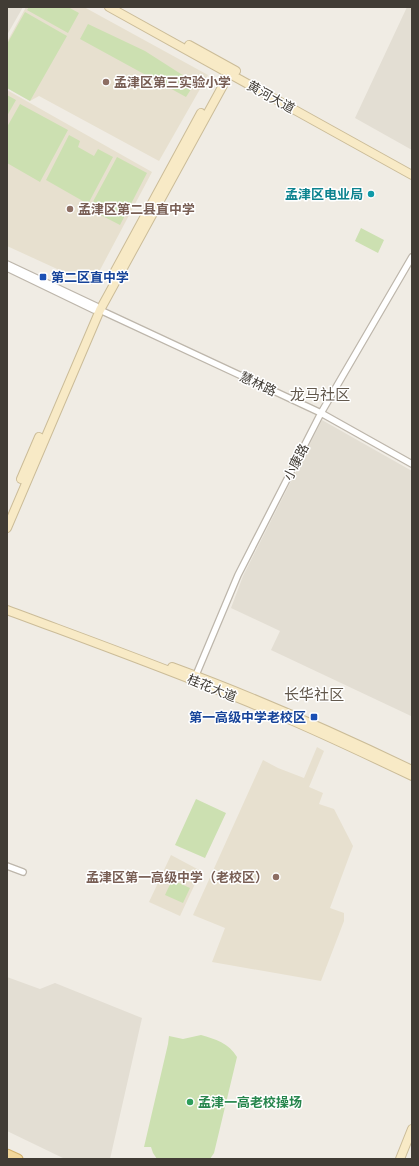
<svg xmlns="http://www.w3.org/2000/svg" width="419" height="1166" viewBox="0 0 419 1166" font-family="'Fira Sans Condensed','Noto Sans SC',sans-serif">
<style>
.residential{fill:#e3ded3}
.education{fill:#e7e0cf}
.green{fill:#cce0b1}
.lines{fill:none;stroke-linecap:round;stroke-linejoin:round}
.street-casing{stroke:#bdb6ab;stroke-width:8}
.secondary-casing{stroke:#cbbc98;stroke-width:10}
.primary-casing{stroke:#d5b36d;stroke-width:11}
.street{stroke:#fff;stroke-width:5.5}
.secondary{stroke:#f8eac6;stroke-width:8}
.primary{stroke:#f2d79b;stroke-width:9}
.education-dot{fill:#8d6e63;stroke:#fff;stroke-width:1.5}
.culture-dot{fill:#0f9aa8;stroke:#fff;stroke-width:1.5}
.transit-dot{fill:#1a4fb4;stroke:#fff;stroke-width:1.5}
.leisure-dot{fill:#2e9e5b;stroke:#fff;stroke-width:1.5}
.labels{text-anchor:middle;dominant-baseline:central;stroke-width:3;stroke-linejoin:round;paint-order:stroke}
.education-label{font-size:13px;font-weight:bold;fill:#785e54;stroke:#fff;text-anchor:start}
.street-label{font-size:13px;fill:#413c35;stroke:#fff}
.culture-label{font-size:13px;font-weight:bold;fill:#0d838f;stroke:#fff;text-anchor:end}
.transit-label{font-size:13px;font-weight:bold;fill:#164399;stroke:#fff;text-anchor:start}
.leisure-label{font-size:13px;font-weight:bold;fill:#27864d;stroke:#fff;text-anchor:start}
.quarter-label{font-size:15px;fill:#63594d;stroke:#fff}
</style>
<rect width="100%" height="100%" fill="#f0ece4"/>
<!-- residential -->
<path class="residential" d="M7,7h16l-16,28z
M407,7h5v143l-57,-32z
M322,420l90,51v241l-1,4 -140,-66 9,-19 -49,-23 12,-32z
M7,977l33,12 15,-6 87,35 -32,141h-45l-58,-28z"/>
<!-- education -->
<path class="education" d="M26,7h58l124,68 -49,86 -120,-65 -9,5 -23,-13v-46z
M7,90l145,82 -60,113 -85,-39z
M317,747l7,4 -15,36 14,6 -4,11 15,5 19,37 -23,62 14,5v8l-23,60 -109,-19 13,-34 -32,-13 70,-155 15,8 26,10z
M171,855l30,16 -21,45 -31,-14z"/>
<!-- green -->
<path class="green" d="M29,7h39l11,6 -11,20 -41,-23z
M25,12l42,24 -37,65 -23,-13v-44z
M88,24l57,27 50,32 -9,14 -106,-58z
M7,95l9,5 -9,16z
M20,104l48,26 -28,52 -33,-19v-36z
M69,135l11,6 -2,6 16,9 4,-7 15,8 -25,47 -42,-24z
M117,157l30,16 -27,52 -31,-16z
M361,228l23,12 -6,13 -23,-12z
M196,799l30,14 -21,45 -30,-13z
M172,880l18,8 -7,15 -18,-8z
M201,1035c14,4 28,8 36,22l-23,96 -4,6h-53l-4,-6 -2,-6h-7l24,-103 1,-8 14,3z"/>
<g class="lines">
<defs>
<path id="street" d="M7,264l89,42 4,4 221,103 91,51
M7,268l87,42h6
M196,675l42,-100 83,-162 91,-156
M7,866l16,6"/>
<path id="secondary" d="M109,7l303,168
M189,45l47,26
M114,273l87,-160
M21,479l18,-42
M7,528l93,-218 132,-241
M7,610c91,34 183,67 272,105 45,19 89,40 133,61
M172,667c82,30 161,65 240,103
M400,1159l12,-30"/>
<path id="primary" d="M7,1154l11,5"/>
</defs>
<!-- street casing -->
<use href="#street" class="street-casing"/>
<!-- secondary casing -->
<use href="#secondary" class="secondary-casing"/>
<!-- primary casing -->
<use href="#primary" class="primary-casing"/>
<!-- street -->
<use href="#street" class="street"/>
<!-- secondary -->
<use href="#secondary" class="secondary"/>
<!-- primary -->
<use href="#primary" class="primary"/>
</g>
<!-- markers -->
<g class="education-dot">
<circle cx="106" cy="82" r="4"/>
<circle cx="70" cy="209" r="4"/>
<circle cx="276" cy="877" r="4"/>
</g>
<circle class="culture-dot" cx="371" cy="194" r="4"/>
<g class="transit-dot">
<rect x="39" y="273" width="8" height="8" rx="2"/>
<rect x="310" y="713" width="8" height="8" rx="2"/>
</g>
<circle class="leisure-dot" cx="190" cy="1102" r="4"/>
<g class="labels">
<!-- education labels -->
<g class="education-label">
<text x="114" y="82">孟津区第三实验小学</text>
<text x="78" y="209">孟津区第二县直中学</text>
<text x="268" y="877" text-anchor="end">孟津区第一高级中学（老校区）</text>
</g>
<!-- street labels -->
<g class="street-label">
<text transform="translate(271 97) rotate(29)">黄河大道</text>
<text transform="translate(258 384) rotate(25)">慧林路</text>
<text transform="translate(296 462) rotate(-63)">小康路</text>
<text transform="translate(212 688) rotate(22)">桂花大道</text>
</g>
<!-- culture labels -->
<g class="culture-label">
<text x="363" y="194">孟津区电业局</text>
</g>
<!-- transit labels -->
<g class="transit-label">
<text x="51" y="277">第二区直中学</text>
<text x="306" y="717" text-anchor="end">第一高级中学老校区</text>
</g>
<!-- leisure labels -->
<g class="leisure-label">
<text x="198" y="1102">孟津一高老校操场</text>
</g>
<!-- quarter labels -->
<g class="quarter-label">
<text x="320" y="395">龙马社区</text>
<text x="314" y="695">长华社区</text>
</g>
</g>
<!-- border -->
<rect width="419" height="1166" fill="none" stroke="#413c35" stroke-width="16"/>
</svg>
